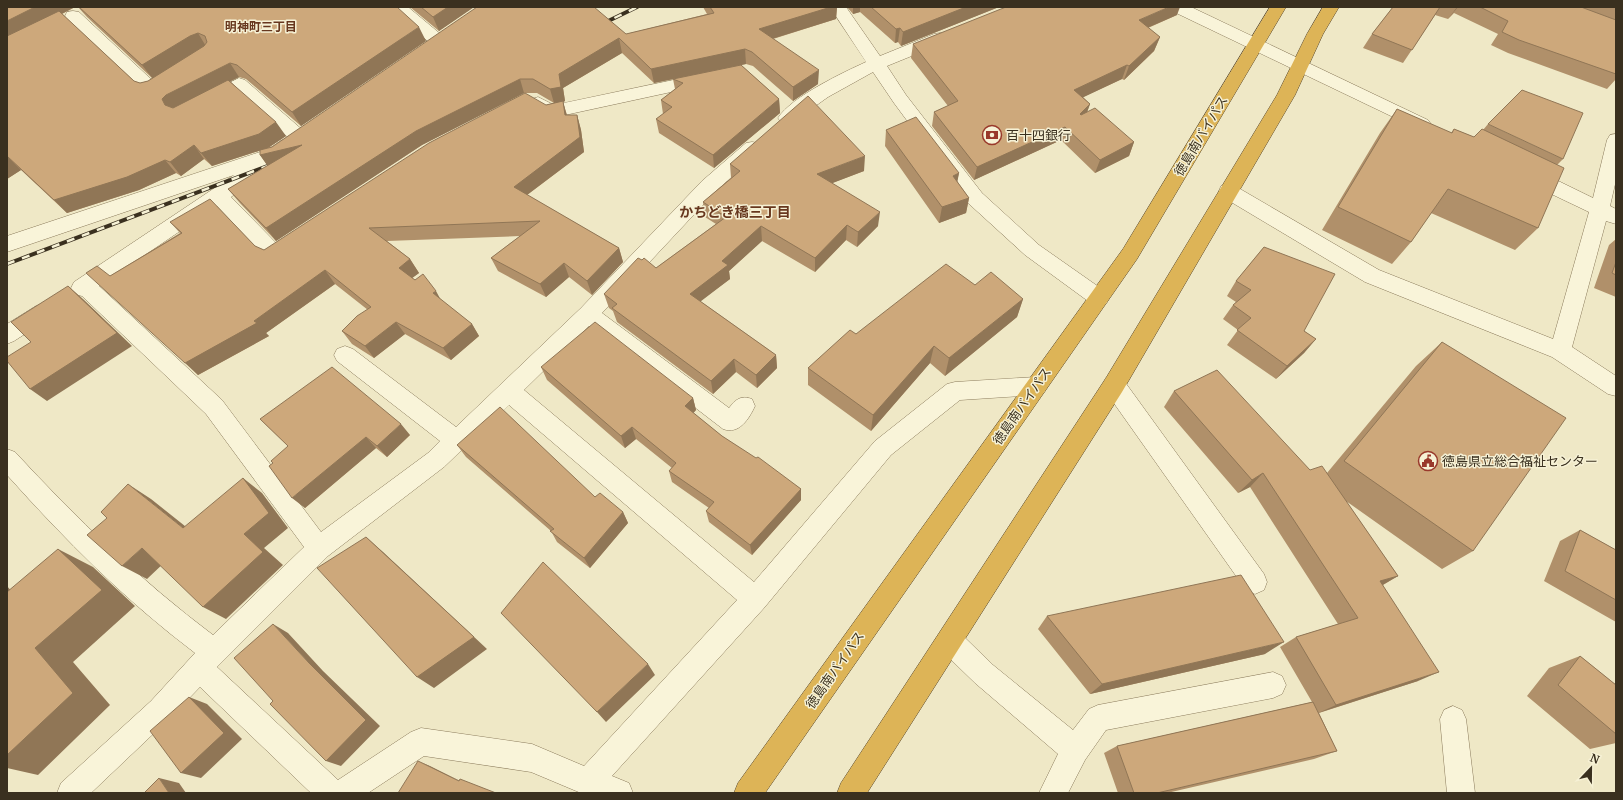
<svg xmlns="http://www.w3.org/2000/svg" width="1623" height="800" viewBox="0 0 1623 800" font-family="Merriweather,'Noto Sans JP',serif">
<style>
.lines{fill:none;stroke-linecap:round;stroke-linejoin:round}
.minor-casing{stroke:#8a7a5b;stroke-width:1}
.highway-casing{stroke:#58482f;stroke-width:1}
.minor{fill:#f9f4d9;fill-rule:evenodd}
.highway{fill:#ddb457;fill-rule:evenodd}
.rail-casing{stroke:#3a301f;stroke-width:4}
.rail{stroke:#f6f1d5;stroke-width:2.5;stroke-dasharray:8;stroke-linecap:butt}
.wall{fill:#b0906a}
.shaded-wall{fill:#907656}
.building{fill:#cda87b;stroke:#907656}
.labels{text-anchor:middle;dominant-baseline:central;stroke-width:3;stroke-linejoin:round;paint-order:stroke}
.far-neighbourhood-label{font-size:12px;font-weight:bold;fill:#67371e;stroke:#f6f1d5}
.poi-label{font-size:13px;fill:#3a301f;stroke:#f6f1d5;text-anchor:start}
.street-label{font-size:13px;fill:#3a301f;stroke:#f6f1d5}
.neighbourhood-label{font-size:14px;font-weight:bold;fill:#67371e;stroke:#f6f1d5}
</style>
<rect width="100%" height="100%" fill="#efe8c6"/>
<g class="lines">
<defs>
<path id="minor" d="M390,7h18l36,30 2,4 -2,4 -6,1 -6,-1z
M830,7h16l34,49 54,-22 6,-1 6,1 2,4 -2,4 -59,24 19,29 76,98 57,52 67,47 3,6 -3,6 -7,2 -7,-2 -67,-49 -57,-52 -74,-100 -21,-31 -45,25 -35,25 -6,2 -6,-2 -3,-4c13,-21 66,-46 88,-56z
M1170,7h21l237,113 3,4 -3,4 -6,2 -6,-2 -244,-117z
M73,11l6,1 74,69 14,-7 6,2 3,4c-6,9 -19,17 -30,14l-79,-74 -2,-4 2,-4z
M702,74l6,2 3,4 -3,4 -157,34c-8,-2 -17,-7 -22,-15l3,-4 6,-2 16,8z
M239,78l6,2 61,53 3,4 -3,4 -6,2 -5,-1 2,3c-6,10 -18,14 -29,18l1,2 -2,5 -36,27 45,46 16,-8 7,2 3,5c-6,11 -23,21 -35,17l-50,-53 -118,80 123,114 99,132 107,-79 12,-12 -103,-80 -3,-6 3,-6 8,-3 8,3 103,78 125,-119 121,-127 44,-38 6,-1 6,1 3,5 -3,5 -42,38 -114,122 127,95c7,-9 12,-13 23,-9l3,7c-6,13 -16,29 -32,23l-134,-103 -65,64 230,192 121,-141 72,-57 8,-2 81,-5 8,2 3,7 -3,7 -8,2 -76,5 -69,55 -127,153 -152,168 17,7 4,10h-52l-50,-21 -107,-16 -56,37h-57l-111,-106 -31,32 -78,74h-34l4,-10 90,-82 44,-48c-69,-52 -130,-113 -188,-178v-26l8,3c61,66 126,129 198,183l91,-88 -98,-133 -124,-118 -8,-2 -3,-6 3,-6 160,-107 -227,77v-16l262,-87 13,-9h9l-53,-48c-11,6 -23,16 -35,12l-3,-4 3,-4zM509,405l228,195 -153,166 -52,-22 -111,-16 -10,4 -73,48 -121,-113 111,-111 116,-89z
M1616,134v46l-6,26 6,3v15l-10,-3 -34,126 44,29v20l-8,-2 -56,-37 -187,-75 -144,-86 -2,-5 2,-5 7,-2 7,2 144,84 174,69 36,-127 -67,-32 -2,-5 2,-5 7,-2 7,2 57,28 14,-58 3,-5z
M43,304l7,2 3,6 -3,6 -36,23 -7,3v-20l29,-18z
M1114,376l8,2 142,196 3,8 -3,8 -9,4 -9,-4 -140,-198 -3,-7 3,-7z
M950,628l9,4 34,33 80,65 16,-21 9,-4 175,-33 9,4 4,9 -4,9 -9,4 -167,32 -21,30 -17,33h-29l19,-39 -83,-71 -34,-33 -4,-9 4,-9z
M1453,706l9,4 4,9 9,74h-28l-7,-74 4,-9z"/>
<path id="highway" d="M1270,7h16l-149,252 -372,534h-31l4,-10 385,-534z
M1323,7h16l-16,27 -28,61 -173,297 -255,401h-30l4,-10 265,-405 171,-283 30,-61z"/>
</defs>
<!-- minor casing -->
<use href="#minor" class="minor-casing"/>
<!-- highway casing -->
<use href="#highway" class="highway-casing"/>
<!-- minor -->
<use href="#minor" class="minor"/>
<!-- highway -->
<use href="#highway" class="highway"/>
<defs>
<path id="rail" d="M600,25l37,-18
M7,264l271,-102"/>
</defs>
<!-- rail casing -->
<use href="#rail" class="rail-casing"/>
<!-- rail -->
<use href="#rail" class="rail"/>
</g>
<!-- wall -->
<path class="wall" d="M7,7h68l-13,7 72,67 6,2 8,-2 4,-3 -65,-61 -9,-10h169l179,34 -125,85 -55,-47 -7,-2 -9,4 56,55 -18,12 -56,18 -8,-7 -23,17 -5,-3 -37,17 -72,23 -46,-43 -14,9z
M410,7h64l-35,24z
M703,7h134l-1,12 -63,20 45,45 -25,17 -40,-35 -7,-2 -5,1 38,34 1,14 -66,55 -55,-35 -3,-14 7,-5 -2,-14 14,-11 -2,-10 54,-11 -73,15 -32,-30 -59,35 2,13 -2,1 4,13h10l4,15 3,22 -57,43 92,53 4,14 -31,33 -23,-18 -23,20 -48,-26 -7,-13 29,-22 -133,5 23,18 9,14 -7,5 60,46 7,12 -28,24 -46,-26 -31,24 -22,-14 -10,-13 26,-21 -33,-26 -69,49 3,3 -71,39 -88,-99 70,-43 -10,-11 85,24 9,4 282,-145 8,-2 -17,-10h-13l-102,52 -146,96 -37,-39 -11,-13 40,-23 -8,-11 12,-8 354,-113 81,-20z
M847,7h152l-98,39 -3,-4 -3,1 -35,-31 -7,2z
M1393,7h223v72l-9,10 -99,-36 -17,-8 7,-11 -44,-21 -6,6 -13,-4 -32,48 -40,-15 9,-14z
M1177,15l-29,13 12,9 -6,14 -30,29 -2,-1 -39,18 7,7 -3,8 47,30 -5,14 -34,17 -34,-33 -87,40 -42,-54 2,-14 14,-6 -37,-48 2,-14z
M1397,109l54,24 3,-4 20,8 9,-7 5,-6 75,35 -6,6 -19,63 -23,22 -84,-37 -20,29 -19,22 -70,-34 58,-97z
M886,130l73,43 -2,8 12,17 -3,15 -27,10 -54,-77z
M730,164l134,7 -32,12 46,43 -21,21 -11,-7 -31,32 -53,-31 -33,30 1,8 -30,22 76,54 1,13 -20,20 -21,-16 -23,22 -96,-72 -4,-11 -4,-3 -5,-14 52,-26 60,-44 -11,-7 -2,-15 28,-24z
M1616,239v58l-22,-9 15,-43z
M1264,247l40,84 12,8 -12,14 -28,26 -49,-34 11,-15 -15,-11 10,-14 3,-3 -9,-6 9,-15z
M975,285l48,14 -6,18 -72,59 -15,-13 -59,68 -63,-46v-17l48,-34z
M1442,342l31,209 -31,18 -96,-68 52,75 -15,9 35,96 -99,32 18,38 -23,8 -147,34h-49l-14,-40 13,-7 195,-44 -32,-55 16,-10 42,-13 -88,-137 -12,6 -74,-86 10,-16 136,79 17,3 89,-107z
M541,367l152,31 3,12 -3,3 29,23 79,53v11l-49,55 -43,-33 -3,-11 3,-3 -37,-26 -3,-11 3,-3 -36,-29 -11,9 -78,-68z
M260,419l150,16 -23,22 -11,-9 -71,60 -32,-45 15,-17z
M457,445l138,52 28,15 5,11 -38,45 -33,-26 -6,-11 -85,-74z
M1580,530l36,20v72l-72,-41 16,-40z
M1047,616l218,38 -175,40 -52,-65z
M1580,656l36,29v58l-26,6 -63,-53 22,-28z"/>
<!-- shaded-wall -->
<path class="shaded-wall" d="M35,7h40l-68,35v-21z
M448,7h26l-35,24 -6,-14z
M831,7h6l-1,12 -77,24v-14z
M853,7h7v5l-7,2z
M966,7h33l-98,39 2,-14z
M1169,7h11l-3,8 -44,19 6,-14z
M1457,7h1l-10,12z
M419,27l7,14 -125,85 -9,-14z
M900,28l-2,14 -3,1 1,-14z
M198,33l9,15 -54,31 -11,-14 48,-29z
M1160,37l-6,14 -30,29 5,-14z
M619,38l3,15 -59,35 2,13 -2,1 4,14 2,14 -15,-27 -4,-14 9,-15z
M745,49l1,15 -92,19 -3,-14z
M230,63l9,14 -63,32 -11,-4 -3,-6 4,-4z
M1127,65l-5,14 -53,25 5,-14z
M819,70l-1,14 -25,17v-14z
M520,79l4,14 -102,52 -146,96 -10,-13 150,-97z
M779,99l1,14 -66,55 -1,-13z
M1090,104l-5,14 -10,10 5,-14z
M577,115l4,15 3,22 -65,49 -5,-14z
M276,122l10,14 -18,12 -56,18 -11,-13z
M1065,127l-4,13 -87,40 3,-13z
M1134,142l-5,14 -34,17 5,-13z
M194,145l10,14 -23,17 -11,-14z
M302,145l-33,23 -9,-13z
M7,156l14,14 -14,9z
M865,156l-1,15 -47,18v-15z
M165,160l11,13 -37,17 -72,23 -13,-13z
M959,173l-3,16 -3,-13z
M969,198l-3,15 -27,10 3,-16z
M880,212l-2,14 -21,21 1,-15z
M847,225l-1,15 -31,32v-14z
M761,226l1,15 -33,30 1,8 -38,29 -2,-14 32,-33z
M619,248l4,14 -31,33 -5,-14z
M410,259l9,14 -11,8 -9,-13z
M564,263l5,14 -23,20 -6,-13z
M325,270l10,14 -69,49 3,3 -71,39 -13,-12 69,-42z
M68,286l15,13 49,47 -85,55 -17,-12z
M436,291l7,13 -10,-11z
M1023,299l-6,18 -72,59 4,-18z
M396,322l9,12 -31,24 -9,-12z
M472,324l7,12 -28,24 -8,-12z
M1316,339l-12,14 -28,26 11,-13z
M934,346l-4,17 -59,68 2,-16z
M776,355l1,13 -20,20 -1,-13z
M734,359l2,13 -23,22 -2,-13z
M693,398l3,12 -8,9 -3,-13z
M401,424l9,11 -23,22 -10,-11z
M632,427l4,12 -11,9 -4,-12z
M366,437l10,11 -71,60 -13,-10z
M1263,473l-13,14 -12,6 14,-13z
M243,478l19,15 26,35 -24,20 19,17 -57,54 -23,-12 41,-73z
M128,484l23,15 54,43 -22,-14z
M801,489v11l-49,55 -2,-10z
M623,512l5,11 -38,45 -6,-10z
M366,537l17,15 104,97 -53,39 -17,-11z
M142,548l24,13 -19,18 -25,-13z
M58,549l35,18 42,39 -62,56 37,43 -72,70 -31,-7v-13z
M1398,576l-19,11 1,-6z
M7,586l27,32 -27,-11z
M273,624l15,9 35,38 57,55 -39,40 -15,-5 -17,-98z
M1284,642l-19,12 -175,40 12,-10z
M648,664l7,11 -49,47 -9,-10z
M1439,672l-21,9 -100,32 18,-8z
M189,697l18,7 35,35 -41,39 -20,-5z
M418,761l12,5 40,20 -11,-5z
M159,778l20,5 7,10h-17z"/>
<!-- building -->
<path class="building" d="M7,7h28l-28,14z
M79,7h318l22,20 -127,85 -55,-47 -7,-2 -64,32 -4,4 3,6 8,3 55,-28 48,42 -17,12 -58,19 -7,-8 -24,17 -5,-2 -38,17 -73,23 -47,-44v-120l52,-25 75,70 6,2 8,-2 56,-35 3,-4 -2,-6 -7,-3 -8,3 -48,29z
M421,7h27l-15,10z
M477,7h117l32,27 88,-21 -4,-6h121l-72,22 60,41 -26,17 -41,-35 -7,-3 -94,20 -32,-31 -60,36 2,13 -11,2 -17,-10h-13l-104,52 -150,97 -38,-39 74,-44 -42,10v-5l12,-3z
M871,7h95l-63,25 -3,-4 -4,1z
M1006,7h163l-30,13 21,17 -31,29 -2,-1 -53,25 16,14 -10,10 1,1 14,-7 39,34 -34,18 -35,-33 -88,40 -43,-55 24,-11 -45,-57z
M1393,7h47l-28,43 -40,-16z
M1480,7h101l35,13v54l-97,-34 -17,-8 6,-11z
M741,65l38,34 -66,56 -57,-36 16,-12 -11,-7 22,-17 -10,-4z
M1522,90l61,23 -20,46 -75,-35z
M525,93l21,12 17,-4 2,14h12l3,22 -66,50 105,61 -32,33 -23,-18 -24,21 -49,-26 49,-37 -171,7 41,31 -11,9 16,12 8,-6 13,17 -3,2 39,31 -29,24 -47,-26 -31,24 -23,-15 15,-15 14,-9 -46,-37 -71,51 3,2 -72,40 -99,-90 11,-7 13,10 72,-43 -12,-11 40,-23 45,47 9,4 165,-107z
M808,96l57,60 -48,18 63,38 -22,20 -11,-7 -32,33 -54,-32 -39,35 6,4 -38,29 86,61 -20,20 -22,-16 -23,22 -99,-73 5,-4 -13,-10 34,-36 4,2 2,-2 12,10 70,-51 -23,-15 37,-31 -10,-7z
M1397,109l55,24 2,-4 20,8 8,-8 82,39 -26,60 -90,-39 -37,53 -73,-35z
M916,117l43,56 -6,3 16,22 -27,9 -56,-77z
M1264,247l71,27 -31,57 12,8 -29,27 -50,-36 14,-12 -18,-13 18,-15 -15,-9z
M1616,262v13l-4,-2z
M946,264l29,21 16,-13 32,27 -74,59 -15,-12 -61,69 -65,-47 42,-38 6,4z
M68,286l49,47 -87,56 -23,-28v-4l24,-15 -20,-20z
M595,322l98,76 -8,8 37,30 34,22 2,-1 43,32 -51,56 -44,-34 8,-9 -45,-31 7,-8 -44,-36 -11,9 -80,-69z
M1442,342l124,76 -93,133 -129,-90z
M332,367l69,57 -24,22 -11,-9 -74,61 -23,-32 4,-3 -2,-2 17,-15 -28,-27z
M1217,370l93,100 12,-4 76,110 -18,5 59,91 -103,33 -40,-68 62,-19 -95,-145 -11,7 -78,-89z
M500,407l95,90 5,-4 23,19 -39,46 -34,-27 4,-2 -97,-84z
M243,478l26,35 -25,21 19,18 -60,55 -61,-59 -20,18 -35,-31 20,-17 -6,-6 27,-28 55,44z
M1580,530l36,20v50l-51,-29z
M366,537l108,100 -57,40 -100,-109z
M58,549l44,41 -67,58 38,45 -66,62v-163z
M543,562l105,102 -51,48 -96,-99z
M1241,575l43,67 -182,42 -55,-68z
M273,624l36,39 57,57 -40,41 -56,-57 3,-3 -39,-43z
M1580,656l36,29v49l-58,-49z
M189,697l35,36 -43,40 -31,-42z
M1313,702l24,49 -180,42h-23l-17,-47z
M418,761l41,20 1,-2 36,14h-98z
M159,778l10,15h-25z"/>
<!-- icons -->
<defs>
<symbol id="bank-ring" viewBox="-11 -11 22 22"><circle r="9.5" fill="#f6f1d5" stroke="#99392b" stroke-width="1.5"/><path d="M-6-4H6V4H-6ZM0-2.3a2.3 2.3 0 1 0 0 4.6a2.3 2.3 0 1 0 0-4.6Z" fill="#99392b"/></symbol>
<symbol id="civic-ring" viewBox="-11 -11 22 22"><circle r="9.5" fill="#f6f1d5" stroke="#99392b" stroke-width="1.5"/><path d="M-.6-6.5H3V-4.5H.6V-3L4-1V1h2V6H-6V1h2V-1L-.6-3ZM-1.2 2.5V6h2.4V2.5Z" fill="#99392b"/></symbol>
</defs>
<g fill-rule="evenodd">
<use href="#bank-ring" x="981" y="124" width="22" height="22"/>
<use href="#civic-ring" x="1417" y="450" width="22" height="22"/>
</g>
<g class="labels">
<!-- far-neighbourhood labels -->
<g class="far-neighbourhood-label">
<text x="261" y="26">明神町三丁目</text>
</g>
<!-- poi labels -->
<g class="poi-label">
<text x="1006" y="135">百十四銀行</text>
<text x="1442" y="461">徳島県立総合福祉センター</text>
</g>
<!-- street labels -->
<g class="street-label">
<text transform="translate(1201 136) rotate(-59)">徳島南バイパス</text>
<text transform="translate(1022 406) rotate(-55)">徳島南バイパス</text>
<text transform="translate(835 670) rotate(-55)">徳島南バイパス</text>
</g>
<!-- neighbourhood labels -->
<g class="neighbourhood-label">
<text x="735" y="212">かちどき橋三丁目</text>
</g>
</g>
<!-- border -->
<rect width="1623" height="800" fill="none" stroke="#3a301f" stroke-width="16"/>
<!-- north arrow -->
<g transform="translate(1591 768) rotate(22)" stroke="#f6f1d5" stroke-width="3" paint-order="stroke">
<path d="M0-3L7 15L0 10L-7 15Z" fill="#3a301f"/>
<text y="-6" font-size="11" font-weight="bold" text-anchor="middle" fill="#3a301f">N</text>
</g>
</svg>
